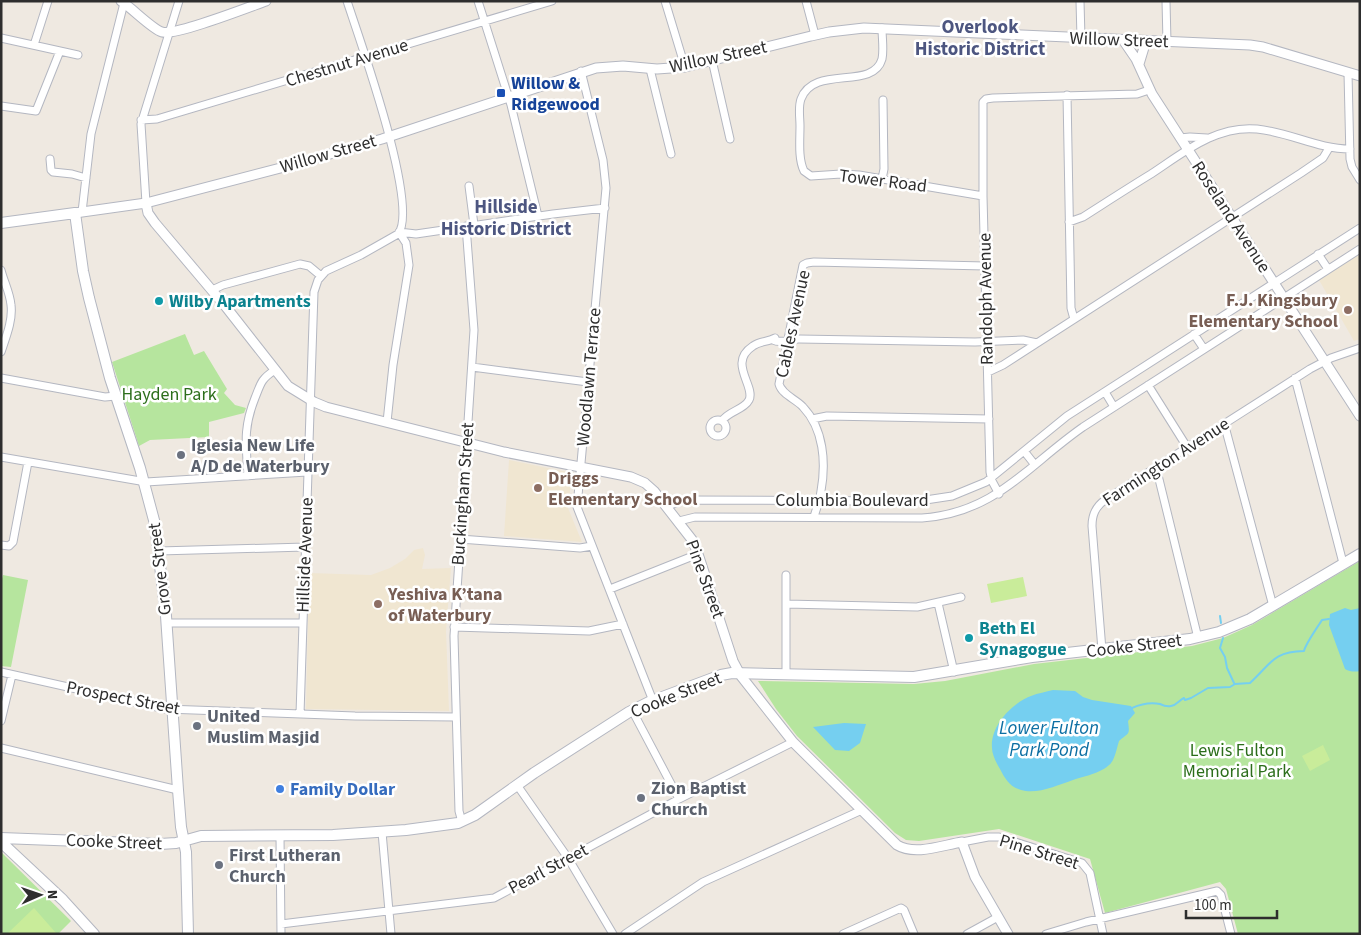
<svg xmlns="http://www.w3.org/2000/svg" width="1361" height="935" viewBox="0 0 1361 935" font-family="'Source Sans 3',sans-serif">
<style>
.education{fill:#f0e6d1}
.green{fill:#b6e59e}
.pitch{fill:#c9ec9a}
.water{fill:#75cff0}
.lines{fill:none;stroke-linecap:round;stroke-linejoin:round}
.stream{stroke:#75cff0;stroke-width:2}
.minor-casing{stroke:#b4b7c1;stroke-width:9}
.tertiary-casing{stroke:#b4b7c1;stroke-width:11}
.secondary-casing{stroke:#b4b7c1;stroke-width:12}
.minor{stroke:#fff;stroke-width:7}
.tertiary{stroke:#fff;stroke-width:9}
.secondary{stroke:#fff;stroke-width:10}
.transit-dot{fill:#1a4fb4;stroke:#fff;stroke-width:2}
.culture-dot{fill:#0f9aa8;stroke:#fff;stroke-width:2}
.education-dot{fill:#8d6e63;stroke:#fff;stroke-width:2}
.worship-dot{fill:#6b7280;stroke:#fff;stroke-width:2}
.shop-dot{fill:#3f7fe0;stroke:#fff;stroke-width:2}
.labels{text-anchor:middle;dominant-baseline:central;stroke-width:5;stroke-linejoin:round;paint-order:stroke}
.street-label{font-size:18px;fill:#2e2e2e;stroke:#fff}
.transit-label{font-size:18px;font-weight:bold;fill:#164399;stroke:#fff;text-anchor:start}
.education-label{font-size:18px;font-weight:bold;fill:#785e54;stroke:#fff;text-anchor:start}
.culture-label{font-size:18px;font-weight:bold;fill:#0d838f;stroke:#fff;text-anchor:start}
.park-label{font-size:18px;fill:#2c6e1b;stroke:#fff}
.worship-label{font-size:18px;font-weight:bold;fill:#5b616d;stroke:#fff;text-anchor:start}
.shop-label{font-size:18px;font-weight:bold;fill:#366cbe;stroke:#fff;text-anchor:start}
.neighbourhood-label{font-size:19px;font-weight:bold;fill:#4d5680;stroke:#fff}
.water-label{font-size:19px;font-style:italic;fill:#0d6fa3;stroke:#fff}
</style>
<rect width="100%" height="100%" fill="#efe9e1"/>
<!-- education -->
<path class="education" d="M1360,254v85l-6,2 -35,-61z
M509,460l63,13 -4,35 14,34 -78,-6z
M423,548l2,7 -3,14 29,-1 -5,63 3,80 -143,-2 3,-136 62,2 19,-7 15,-9 9,-9z"/>
<!-- green -->
<path class="green" d="M185,334l9,21 10,-4 23,38 -3,4 11,12 11,3 -2,5 -35,9v15l-59,3 -11,6 -27,-84z
M1360,561v373h-122l-12,-45 -6,-7 -115,31 -15,-54 -91,-30 -80,12 -13,-1 -11,-7 -98,-97 -21,-27 -18,-28 156,3 31,-3 89,-17 158,-18 31,-8 29,-13z
M3,575l25,5 -17,87 -10,-1v-84z
M1,852l70,69 -13,13h-57z"/>
<!-- pitch -->
<path class="pitch" d="M1023,577l4,19 -36,7 -4,-19z
M1323,745l7,15 -20,11 -8,-15z
M34,908l22,25 -49,1z"/>
<!-- water -->
<path class="water" d="M1345,608l6,2 9,-2v63c-5,1 -10,1 -15,-2l-16,-44 1,-11z
M1053,690l22,1 8,6 9,3 39,6 4,7 -7,8c2,15 1,11 -9,20 -2,6 -3,13 -6,19 -6,12 -28,16 -40,20 -15,5 -36,15 -52,10 -11,-3 -16,-11 -21,-21 -3,-5 -8,-14 -8,-21 -2,-22 20,-45 39,-52 7,-3 15,-4 22,-6z
M844,723l22,1 -6,19 -11,8 -14,-1 -22,-23z"/>
<g class="lines">
<!-- stream -->
<path class="stream" d="M1220,616l1,7
M1223,638l-3,10 5,9 2,11 7,15
M1132,708c9,-4 18,-6 28,-4 4,2 7,3 11,2 6,-1 8,-6 13,-8l1,2 6,-2 17,-10 22,-1 5,-3 15,-1c22,-20 22,-31 54,-32 2,-8 13,-23 18,-31l7,-1"/>
<defs>
<path id="minor" d="M478,1l33,104 27,111
M665,1l20,66
M806,1l9,34
M1080,1l1,37
M1166,1l1,41
M882,28c0,10 2,22 0,31 -9,32 -68,5 -81,40 -3,8 -1,18 -1,27 0,14 -2,33 4,45l7,5 30,-2 18,1 124,21
M1,38l77,17
M34,45l14,-44
M712,60l18,79
M650,69l21,85
M581,71l22,89 3,28 -29,319 76,194
M1348,73l2,86 2,8 8,13
M1067,95l4,213 3,11
M1,106l35,5 24,-60
M141,120l16,-1 395,-118
M1180,138l10,-1 17,1
M50,159l1,11 2,2 19,2 14,4
M882,179l2,-10 -1,-69
M469,186l5,39
M146,203l-5,-79 38,-123
M82,212l9,-78 33,-131
M1069,222l14,-5c22,-14 45,-29 68,-43 32,-21 65,-49 106,-45 32,3 61,20 93,20
M399,232l17,2 137,-20 52,-6
M1318,254l10,15
M1,270c3,12 9,23 10,35 2,15 -5,32 -10,47
M212,290l11,-5 77,-21 9,2 12,10
M1194,334l10,15
M773,340c8,4 16,-1 26,-1l176,3 48,-2 14,3
M472,367l116,15
M988,372l15,-7 298,-192 22,-15 6,-10
M1,378l104,19 11,-1
M1295,378l48,185
M1148,385l39,62
M1105,392l9,15
M812,419l15,-3 162,3
M710 428a8 8 0 1 1 16 0a8 8 0 1 1-16 0Z
M722,421c6,-10 22,-11 27,-21 7,-14 -22,-37 4,-54 7,-5 15,-4 22,-8
M387,422l6,-57 16,-100 -3,-22 -7,-11
M1224,423l49,183
M1024,451l11,14
M1,457l145,25 161,-10
M1156,467l42,171
M248,476c-2,-32 -5,-48 7,-78 6,-15 6,-19 20,-28
M999,494l-7,-13 -2,-9 -7,-276v-94l3,-3 7,-1 144,-4 12,-4
M667,506l19,-6 233,1 33,-5 34,-14 81,-66 293,-188
M814,517c2,-8 6,-17 7,-26 5,-28 3,-62 -18,-84 -7,-8 -21,-12 -24,-23l24,-119 4,-2 7,-1 171,4
M679,521l16,-4 227,1c73,-5 105,-52 161,-91l277,-178
M460,539l120,9 12,-2
M1,545l8,1 4,-4 15,-80
M159,551l146,-4
M610,589l88,-35
M938,603l16,69
M786,604l131,3 44,-10
M167,623h136
M454,627l135,4 34,-7
M1102,650l-10,-124c0,-11 3,-19 13,-26l205,-131 21,-11 29,-10
M1,672l165,37 189,7 101,1
M786,675v-100
M632,710l47,89
M300,714l14,-422 4,-12 8,-9 35,-16 37,-21c22,-27 -39,-196 -51,-233
M1,721l11,-46
M1,748l177,42
M517,785l51,73 45,76
M462,822l-3,-11 -5,-175 20,-306 -8,-104
M382,832l9,102
M280,836l1,98
M962,842l26,-5h11l83,26 8,10 13,61
M281,924l213,-26 185,-99 114,-57
M625,934l78,-52 159,-72
M843,934l58,-26 3,2 10,24
M967,934l31,-17
M1046,934l40,-12 131,-31 4,4 10,39"/>
<path id="tertiary" d="M121,1c11,7 31,28 41,31 13,4 87,-25 104,-31
M1123,40l13,19 16,35 208,322
M1139,64l7,-23
M146,203l2,10 7,10 71,84 62,79 26,16 12,5 178,45 127,25 14,6 9,8 39,50 6,16 34,104 8,15 52,66 104,103c18,11 46,0 65,-3l13,35 33,57
M75,213l71,-10 146,-38 90,-26 214,-71 27,-2 34,3 28,-2 126,-31 18,-4 35,-4 386,17 13,2 97,29"/>
<path id="secondary" d="M1,223l74,-10 8,58 6,27 21,80 30,90 15,56 11,92 12,174 3,37 5,25 2,82
M1,838l159,6 16,-1 25,-7 132,-1 73,-5 52,-7 17,-8 59,-42 95,-61 20,-10 72,-27 11,-2 182,4 118,-20 158,-18 29,-7 31,-13 110,-65
M1,842l62,58 31,34"/>
</defs>
<!-- minor casing -->
<use href="#minor" class="minor-casing"/>
<!-- tertiary casing -->
<use href="#tertiary" class="tertiary-casing"/>
<!-- secondary casing -->
<use href="#secondary" class="secondary-casing"/>
<!-- minor -->
<use href="#minor" class="minor"/>
<!-- tertiary -->
<use href="#tertiary" class="tertiary"/>
<!-- secondary -->
<use href="#secondary" class="secondary"/>
</g>
<!-- markers -->
<rect class="transit-dot" x="496" y="88" width="10" height="10" rx="2.5"/>
<g class="culture-dot">
<circle cx="159" cy="301" r="5"/>
<circle cx="969" cy="638" r="5"/>
</g>
<g class="education-dot">
<circle cx="1348" cy="310" r="5"/>
<circle cx="538" cy="488" r="5"/>
<circle cx="378" cy="604" r="5"/>
</g>
<g class="worship-dot">
<circle cx="181" cy="455" r="5"/>
<circle cx="197" cy="726" r="5"/>
<circle cx="641" cy="798" r="5"/>
<circle cx="219" cy="865" r="5"/>
</g>
<circle class="shop-dot" cx="280" cy="789" r="5"/>
<g class="labels">
<!-- street labels -->
<g class="street-label">
<text transform="translate(1119 40) rotate(2)">Willow Street</text>
<text transform="translate(718 57) rotate(-12)">Willow Street</text>
<text transform="translate(347 63) rotate(-17)">Chestnut Avenue</text>
<text transform="translate(328 154) rotate(-16)">Willow Street</text>
<text transform="translate(883 181) rotate(7)">Tower Road</text>
<text transform="translate(1231 217) rotate(57)">Roseland Avenue</text>
<text transform="translate(986 299) rotate(-91)">Randolph Avenue</text>
<text transform="translate(793 324) rotate(-78)">Cables Avenue</text>
<text transform="translate(589 377) rotate(-85)">Woodlawn Terrace</text>
<text transform="translate(1166 462) rotate(-33)">Farmington Avenue</text>
<text transform="translate(463 494) rotate(-86)">Buckingham Street</text>
<text x="852" y="500">Columbia Boulevard</text>
<text transform="translate(305 555) rotate(-88)">Hillside Avenue</text>
<text transform="translate(160 569) rotate(-97)">Grove Street</text>
<text transform="translate(705 579) rotate(70)">Pine Street</text>
<text transform="translate(1134 646) rotate(-7)">Cooke Street</text>
<text transform="translate(676 695) rotate(-22)">Cooke Street</text>
<text transform="translate(123 698) rotate(11)">Prospect Street</text>
<text transform="translate(114 842) rotate(2)">Cooke Street</text>
<text transform="translate(1039 852) rotate(17)">Pine Street</text>
<text transform="translate(548 869) rotate(-28)">Pearl Street</text>
</g>
<!-- transit labels -->
<g class="transit-label">
<text x="511" y="83">Willow &amp;<tspan x="511" dy="21">Ridgewood</tspan></text>
</g>
<!-- education labels -->
<g class="education-label">
<text x="1338" y="300" text-anchor="end">F.J. Kingsbury<tspan x="1338" dy="21">Elementary School</tspan></text>
<text x="548" y="478">Driggs<tspan x="548" dy="21">Elementary School</tspan></text>
<text x="388" y="594">Yeshiva K’tana<tspan x="388" dy="21">of Waterbury</tspan></text>
</g>
<!-- culture labels -->
<g class="culture-label">
<text x="169" y="301">Wilby Apartments</text>
<text x="979" y="628">Beth El<tspan x="979" dy="21">Synagogue</tspan></text>
</g>
<!-- park labels -->
<g class="park-label">
<text x="169" y="394">Hayden Park</text>
<text x="1237" y="750">Lewis Fulton<tspan x="1237" dy="21">Memorial Park</tspan></text>
</g>
<!-- worship labels -->
<g class="worship-label">
<text x="191" y="445">Iglesia New Life<tspan x="191" dy="21">A/D de Waterbury</tspan></text>
<text x="207" y="716">United<tspan x="207" dy="21">Muslim Masjid</tspan></text>
<text x="651" y="788">Zion Baptist<tspan x="651" dy="21">Church</tspan></text>
<text x="229" y="855">First Lutheran<tspan x="229" dy="21">Church</tspan></text>
</g>
<!-- shop labels -->
<g class="shop-label">
<text x="290" y="789">Family Dollar</text>
</g>
<!-- neighbourhood labels -->
<g class="neighbourhood-label">
<text x="980" y="27">Overlook<tspan x="980" dy="22">Historic District</tspan></text>
<text x="506" y="207">Hillside<tspan x="506" dy="22">Historic District</tspan></text>
</g>
<!-- water labels -->
<g class="water-label">
<text x="1049" y="728">Lower Fulton<tspan x="1049" dy="22">Park Pond</tspan></text>
</g>
</g>
<!-- border -->
<rect width="1361" height="935" fill="none" stroke="#2e2e2e" stroke-width="5"/>
<!-- north arrow -->
<g transform="translate(40 895) rotate(88)" stroke="#ffffff" stroke-width="4" paint-order="stroke">
<path d="M0-4L9 19L0 12L-9 19Z" fill="#2e2e2e"/>
<text y="-8" font-size="14" font-weight="bold" text-anchor="middle" fill="#2e2e2e">N</text>
</g>
<!-- scale -->
<path d="M1186 910v8h91v-8" fill="none" stroke="#2e2e2e" stroke-width="2.5"/>
<text x="1194" y="910" font-size="15" fill="#2e2e2e" stroke="#ffffff" stroke-width="4" paint-order="stroke">100 m</text>
</svg>
